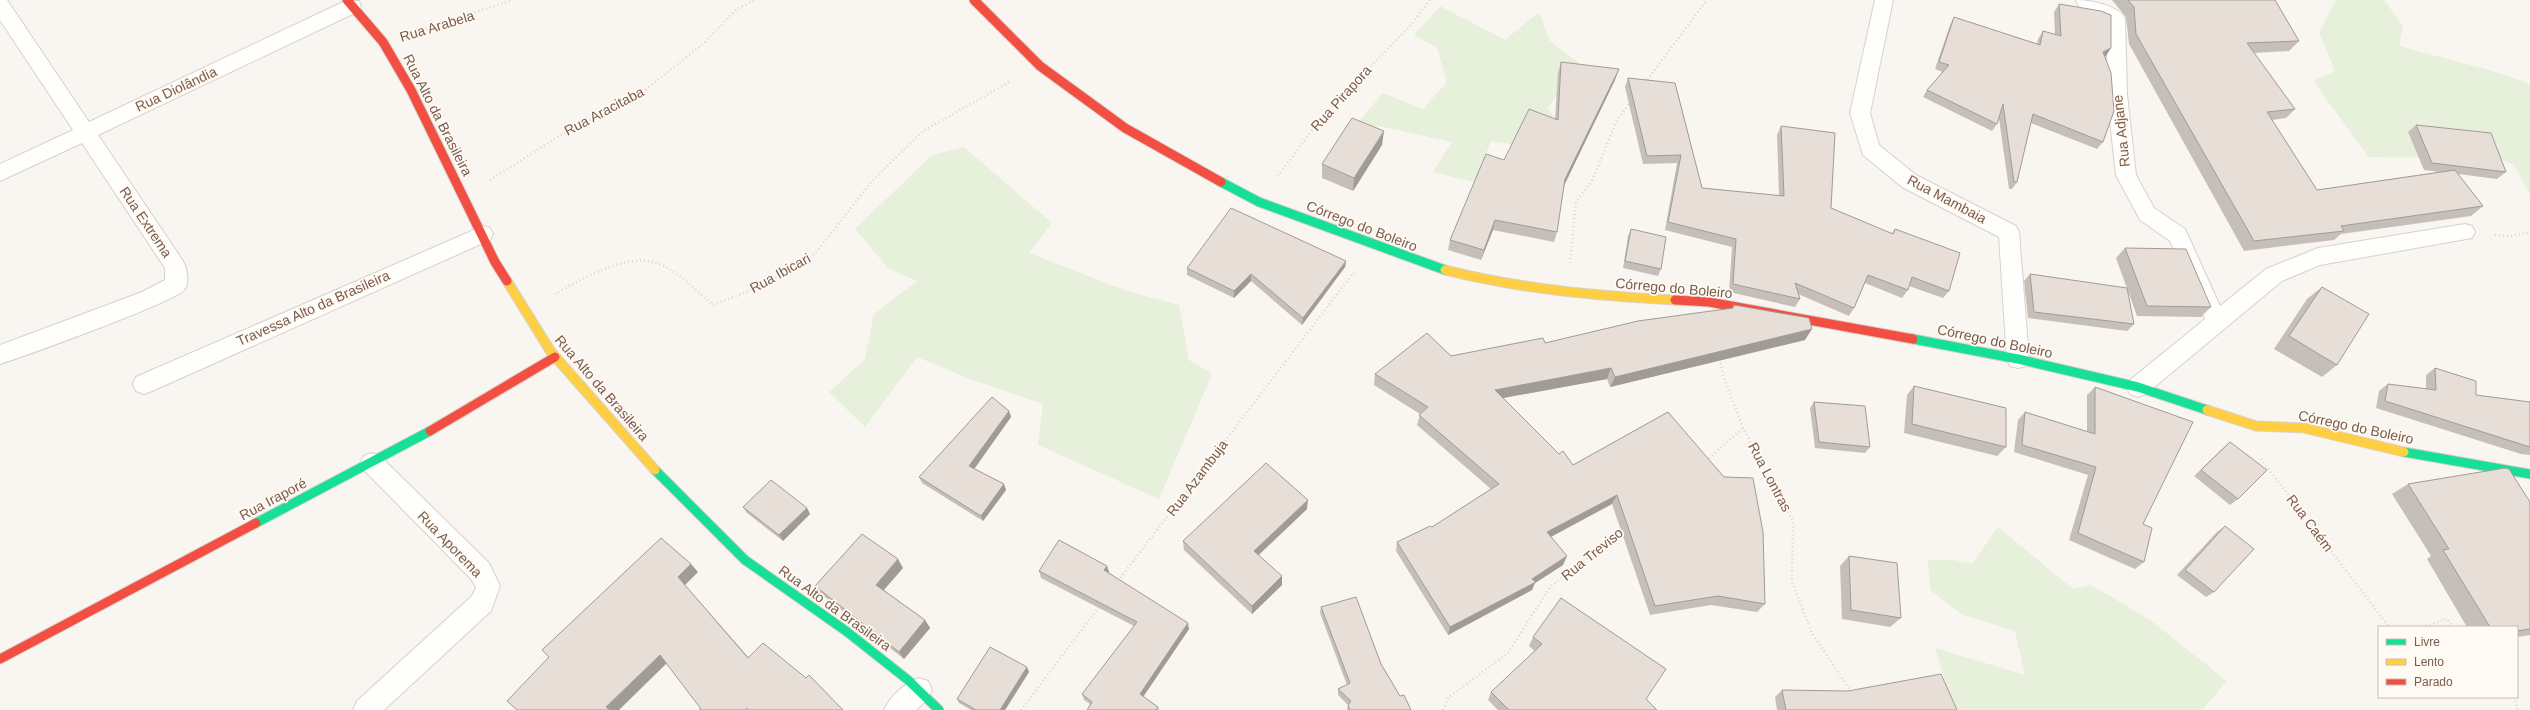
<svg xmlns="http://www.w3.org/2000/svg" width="2530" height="710" viewBox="0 0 2530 710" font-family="Arial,sans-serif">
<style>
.green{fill:#e7f0db}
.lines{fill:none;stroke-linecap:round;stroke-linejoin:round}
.street-casing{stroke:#d7d1cb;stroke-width:2}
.fast-casing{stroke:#d9d2cb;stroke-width:11}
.slow-casing{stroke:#d9d2cb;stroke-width:11}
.jam-casing{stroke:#d9d2cb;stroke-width:11}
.path{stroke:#dcd5d0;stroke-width:2.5;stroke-dasharray:1 3;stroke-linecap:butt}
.street{fill:#fefefd;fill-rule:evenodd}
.fast{stroke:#16e098;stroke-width:9}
.slow{stroke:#ffcf43;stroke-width:9}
.jam{stroke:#f24e42;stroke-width:9}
.wall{fill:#c6bfb9}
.shaded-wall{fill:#a19b96}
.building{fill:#e6ded7;stroke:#a19b96}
.labels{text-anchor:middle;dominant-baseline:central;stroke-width:3.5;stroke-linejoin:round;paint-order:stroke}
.street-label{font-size:14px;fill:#7a5c4d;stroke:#fffaf3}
</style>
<rect width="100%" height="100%" fill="#f9f5f0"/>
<!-- green -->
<path class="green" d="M2336,0h48l19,26 -4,20 90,24 41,14v110l-16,-29 -36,-17 -23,10 -86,-1 -56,-76 22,-10 -16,-38z
M1440,6l65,34 34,-28 11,29 30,23 -33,45 21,20v22l-77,-10 -17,41 -41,-10 19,-30 -73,-16 -25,1 29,-34 40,16 24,-27 -10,-34 -23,-13z
M964,147l88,76 -23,30 98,38 52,14 10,55 23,14 -53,125 -121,-54 5,-41 -73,-25 -53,-22 -52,70 -36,-35 36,-33 9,-45 43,-33 -29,-13 -33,-39 77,-74z
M1998,527l75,62 18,-4 59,35 77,61 -24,28 -8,1h-241l-19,-62 90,27 -10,-44 -52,-16 -33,-25 -2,-30h26l18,4z"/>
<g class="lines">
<defs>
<path id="street" d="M0,0h7l82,122 256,-121h14l2,5 -2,5 -261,124 85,126c4,7 7,22 1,29 -9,12 -159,66 -184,74v-19l142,-53 23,-12v-12l-83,-125 -82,38v-17l73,-34 -73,-110z
M1875,0h18l-23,113 9,32 37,30 100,51 3,6 10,127 -3,7 -8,2 -8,-2 -3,-7 -8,-122 -97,-50 -39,-32 -13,-42z
M2076,0c13,0 42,5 49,18l2,76 9,81 18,33 31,21 35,77 46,-37 52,-21 147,-24 7,2 3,6 -3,6 -152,27 -38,16 -136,113 -8,3 -8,-3 -3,-7 3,-7 75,-61 -35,-78 -30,-21 -24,-45 -9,-81v-72l-26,-11z
M483,226l7,2 3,6 -3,6 -338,151 -8,3 -8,-3 -3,-7 3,-7z
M372,453l8,3 109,107 11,23 -9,25 -107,99h-31l4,-9 115,-105 4,-9 -5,-8 -107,-109 -4,-7 4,-7z
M919,678l9,3 4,9 -4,9 -12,11h-32c6,-14 21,-27 35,-32z"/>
<path id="fast" d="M1221,182l38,20 186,68
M1913,339l105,20 120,28 69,23
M2404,452l126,22
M655,470l90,90 101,71 62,49 31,30
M256,523l174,-92"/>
<path id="slow" d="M1445,270c76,19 152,26 230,30
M507,281l44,71 104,118
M2207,410l49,16 48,2 100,24"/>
<path id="jam" d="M347,0l36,42 28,48 84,172 12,19
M974,0l66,66 85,62 96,54
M1675,300l34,2 204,37
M430,431l125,-74
M0,659l256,-136"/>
</defs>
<!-- street casing -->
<use href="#street" class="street-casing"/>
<!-- fast casing -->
<use href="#fast" class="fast-casing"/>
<!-- slow casing -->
<use href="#slow" class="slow-casing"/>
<!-- jam casing -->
<use href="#jam" class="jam-casing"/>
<!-- path -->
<path class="path" d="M414,33l98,-33
M1645,83l62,-83
M1278,176l43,-58 89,-92 20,-26
M490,180l74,-47 72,-36 67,-53 34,-35 17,-9
M2495,235l15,1 20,-4
M1570,263l6,-61 16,-21 24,-59 15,-21
M555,294c24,-14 70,-40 98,-32 23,6 42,28 60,43l46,-18 56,-33 57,-73 51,-50 88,-50
M1720,359l3,16 20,53 50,93 -1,61 20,51 40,60
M2261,459l128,168
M1706,461l37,-33
M1118,581l236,-309
M2422,627l25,-8 6,8
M2514,697l4,13
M1021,710l79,-104
M1443,710l5,-12 60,-45 42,-66 74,-57"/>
<!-- street -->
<use href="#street" class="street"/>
<!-- fast -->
<use href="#fast" class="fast"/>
<!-- slow -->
<use href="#slow" class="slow"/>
<!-- jam -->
<use href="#jam" class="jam"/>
</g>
<!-- wall -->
<path class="wall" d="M2112,0h163l24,41 -10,10 -35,2 41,56 -9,9 -14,2 45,70 122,-18 -15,-2 -16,-38 8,-7 90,47 -9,7 -39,-5 25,32 -12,10 -130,18 -7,6 -90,11 -115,-207 -3,-27z
M2059,4l52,44 -7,8 -1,86 -6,7 -66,-26 -14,59 -5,7h-3l-10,-70 -2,5 -5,7 -69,-34 4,-7 16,-18 -8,-3 15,-44 4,-8 83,27 1,-5 5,-8 12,4 -1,-23z
M1561,62l54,18 -51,105 -7,47 -3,10 -61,-12 -12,30 -33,-10 2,-10 54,-80 51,-41 3,-46z
M1628,78l47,5 27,105 77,8 -2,-61 4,-9 50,82 60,26 4,-5 54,62 -6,7 -34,-12 -1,4 -6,8 -37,-15 -11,25 -5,8 -51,-22 2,5 -5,8 -66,-15 3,-45 -67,-17 12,-67 -34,1 -18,-77z
M1382,145l-29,46 -31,-13v-14z
M1631,229l30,40 -3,7 -35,-8 5,-32z
M2125,248l86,59 -10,10 -64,-1 -21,-58z
M1346,261l-1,6 -43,58 -51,-44 -17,17 -47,-23v-7z
M2030,274l104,50 -7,7 -99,-13 -4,-37z
M2322,287l15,78 -15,12 -48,-28 33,-50z
M1734,305l71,35 -195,47 -3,-8 -104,19 56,56 14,11 95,-53 97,192 -8,8 -46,-7 -61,10 -38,-111 -61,33 12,28 -28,18 -3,7 -84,45 -52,-84 1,-9 35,-15 59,-38 -74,-64 3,-11 -46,-29 1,-11 76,-18 94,-13 187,-35z
M2435,368l41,27 54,7v53l-9,-1 -145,-46 3,-17 9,-7 38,5v-14z
M1914,386l92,61 -9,9 -93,-23 3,-38z
M2095,387l48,137 1,38 -9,7 -66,-29 19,-65 -74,-23 4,-32 7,-8 62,20v-37z
M1814,402l56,45 -5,6 -50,-5 -5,-40z
M1009,411l2,6 -37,52 30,15 2,6 -23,31 -61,-38 -3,-6z
M2230,442l8,57 -8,6 -36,-29 29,-28z
M2408,484l122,18v133l-13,2v-10h-50l-40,-68 4,-3 -39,-62z
M743,507l64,1 3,6 -27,27 -36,-28z
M1307,509l-48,46 23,30 -30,29 -68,-64 -1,-9z
M2225,526l-11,66 -8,5 -29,-22 40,-43z
M1849,556l52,62 -11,9 -48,-8 -2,-53z
M1107,566l2,6v1l80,56 -46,68 15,10 1,3h-72l3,-6 -6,-4 -2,-6 52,-68 -93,-48 -2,-7z
M903,568l-19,22 41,30 5,8 -26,31 -83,-65 -6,-8z
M1321,607l60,57 19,32 11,14h-64l1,-5 -10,-10v-6l9,-4 -27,-72z
M1533,637l113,62 11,11h-159l-10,-10 3,-8 44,-41 -6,-5z
M1029,672l-24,38h-34l-12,-7 -2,-4z
M1782,690l175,20h-180l-2,-13z"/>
<!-- shaded-wall -->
<path class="shaded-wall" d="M2111,48l-5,8 -9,4 6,-8z
M1619,69l-4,11 -53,110 3,-11z
M1384,131l-2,14 -29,46 1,-13z
M1495,220l-2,10 -12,30 3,-10z
M1346,261l-1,6 -43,58 1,-7z
M1251,274v7l-17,17v-7z
M1812,329l-7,11 -195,47 5,-10z
M1611,368l-4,11 -115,21 3,-10z
M1009,411l2,6 -39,55 -3,-6z
M1004,484l2,6 -23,31 -2,-5z
M1617,495l-5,9 -69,37 4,-9z
M1308,500l-1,9 -53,50v-8z
M807,508l3,6 -27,27 -4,-6z
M1567,556l-4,9 -28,18 -3,7 -84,45 2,-8 82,-48z
M898,559l5,9 -22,25 -5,-8z
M691,564l7,8 -13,13 70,80 -7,-7 -70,-81z
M1107,566l2,6 -3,5 -2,-7z
M1282,576v9l-30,29v-8z
M925,620l5,8 -26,31 -5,-7z
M1188,623l1,6 -48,71 -1,-6z
M660,655l8,7 -49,48h-9l-4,-3z
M1027,667l2,5 -24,38h-5z"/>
<!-- building -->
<path class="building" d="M2128,0h147l24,41 -52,2 48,66 -28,3 50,78 138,-20 28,36 -142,20 3,5 -90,10 -118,-207 -2,-27z
M2059,4l42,7 10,4v33l-8,4 8,21 3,38 -11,31 -70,-28 -16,68h-3l-11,-78 -6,20 -70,-34 22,-25 -10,-3 15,-45 86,28 3,-14 18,5z
M1561,62l58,7 -54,110 -8,53 -62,-12 -11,30 -34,-10 36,-86 18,6 25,-51 29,11z
M1628,78l47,5 27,105 82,8 -3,-70 54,7 -4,75 62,26 2,-5 65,24 -11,38 -37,-14 -4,13 -40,-15 -14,33 -59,-25 5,16 -67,-15 3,-45 -68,-17 13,-67 -34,1z
M1352,118l32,13 -30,47 -32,-14z
M2416,125l75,8 15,39 -74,-9z
M1231,208l115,53 -43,57 -52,-44 -17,17 -47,-23z
M1631,229l35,8 -5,32 -36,-8z
M2125,248l61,1 25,58 -64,-1z
M2030,274l97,14 7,36 -100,-12z
M2322,287l47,27 -32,51 -48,-29z
M1734,305l75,13 3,11 -197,48 -4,-9 -116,22 64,64 4,-3 10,14 95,-53 56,65 29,1 10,54 2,72 -47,-8 -63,10 -38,-111 -70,37 20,24 -35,23 4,3 -86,45 -53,-85 33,-16 2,1 67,-43 -80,-69 9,-8 -53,-33 52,-41 24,23 92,-18 2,5 93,-22 95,-13z
M2435,368l41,13v14l54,7v45l-145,-46 3,-17 48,6z
M1914,386l92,22v39l-94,-23z
M2095,387l98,35 -50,102 9,4 -8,34 -66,-29 18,-66 -74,-22 3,-33 70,22z
M992,397l17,14 -40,55 35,18 -23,32 -62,-39z
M1814,402l51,4 5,41 -51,-5z
M2230,442l37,28 -29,29 -37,-29z
M1266,463l42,37 -54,51 28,25 -30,30 -69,-65z
M2505,468l4,1 21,33v127l-13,2v-4h-27l-47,-77 6,-1 -41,-65z
M771,480l36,28 -28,27 -36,-28z
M2225,526l29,23 -40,43 -29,-22z
M862,534l36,25 -22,26 49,35 -26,32 -84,-66z
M661,538l30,26 -13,13 70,81 15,-15 43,35 3,-3 34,35h-94l-2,-2 -1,2h-47l2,-1 -41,-54 -54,52 4,3h-93l-10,-9 42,-44 -7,-7z
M1059,540l48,26 -3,4 84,53 -48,71 18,13 -2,3h-69l5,-8 -10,-8 55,-72 -98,-51z
M1849,556l48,7 4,55 -50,-8z
M1356,597l25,67 19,32 4,-1 7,15h-61l-2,-5 3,-4 -13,-12 12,-6 -29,-76z
M1561,598l105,71 -20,30 11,11h-148l-18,-18 51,-48 -9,-7z
M990,647l37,20 -27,43h-24l-19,-11z
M1941,674l16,36h-171l-4,-20 66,1z"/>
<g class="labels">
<!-- street labels -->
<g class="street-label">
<text transform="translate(437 26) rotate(-17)">Rua Arabela</text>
<text transform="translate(176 89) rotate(-25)">Rua Diolândia</text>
<text transform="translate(1341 98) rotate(-48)">Rua Pirapora</text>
<text transform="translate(604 111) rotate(-28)">Rua Aracitaba</text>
<text transform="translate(438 115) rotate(63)">Rua Alto da Brasileira</text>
<text transform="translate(2121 131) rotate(-96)">Rua Adjane</text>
<text transform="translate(1947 199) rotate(28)">Rua Mambaia</text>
<text transform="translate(146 222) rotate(56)">Rua Extrema</text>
<text transform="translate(1362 226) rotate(21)">Córrego do Boleiro</text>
<text transform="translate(780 273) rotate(-29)">Rua Ibicari</text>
<text transform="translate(1674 288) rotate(5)">Córrego do Boleiro</text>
<text transform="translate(313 308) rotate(-24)">Travessa Alto da Brasileira</text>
<text transform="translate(1995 341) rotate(12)">Córrego do Boleiro</text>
<text transform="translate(602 388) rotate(49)">Rua Alto da Brasileira</text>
<text transform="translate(2356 427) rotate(12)">Córrego do Boleiro</text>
<text transform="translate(1770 477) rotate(62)">Rua Lontras</text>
<text transform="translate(1197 478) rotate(-53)">Rua Azambuja</text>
<text transform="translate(273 499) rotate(-28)">Rua Iraporé</text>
<text transform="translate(2310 523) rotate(53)">Rua Caém</text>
<text transform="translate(450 544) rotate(46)">Rua Aporema</text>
<text transform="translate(1592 554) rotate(-39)">Rua Treviso</text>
<text transform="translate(835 608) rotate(36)">Rua Alto da Brasileira</text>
</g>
</g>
<!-- legend -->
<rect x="2378" y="626" width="140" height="72" fill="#fffaf3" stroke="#cabbb1"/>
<rect x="2386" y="639" width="20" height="6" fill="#16e098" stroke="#cabbb1"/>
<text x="2414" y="646" font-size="12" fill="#7a5c4d">Livre</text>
<rect x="2386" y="659" width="20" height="6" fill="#ffcf43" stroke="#cabbb1"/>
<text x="2414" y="666" font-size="12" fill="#7a5c4d">Lento</text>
<rect x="2386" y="679" width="20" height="6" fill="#f24e42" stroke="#cabbb1"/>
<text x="2414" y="686" font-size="12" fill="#7a5c4d">Parado</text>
</svg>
